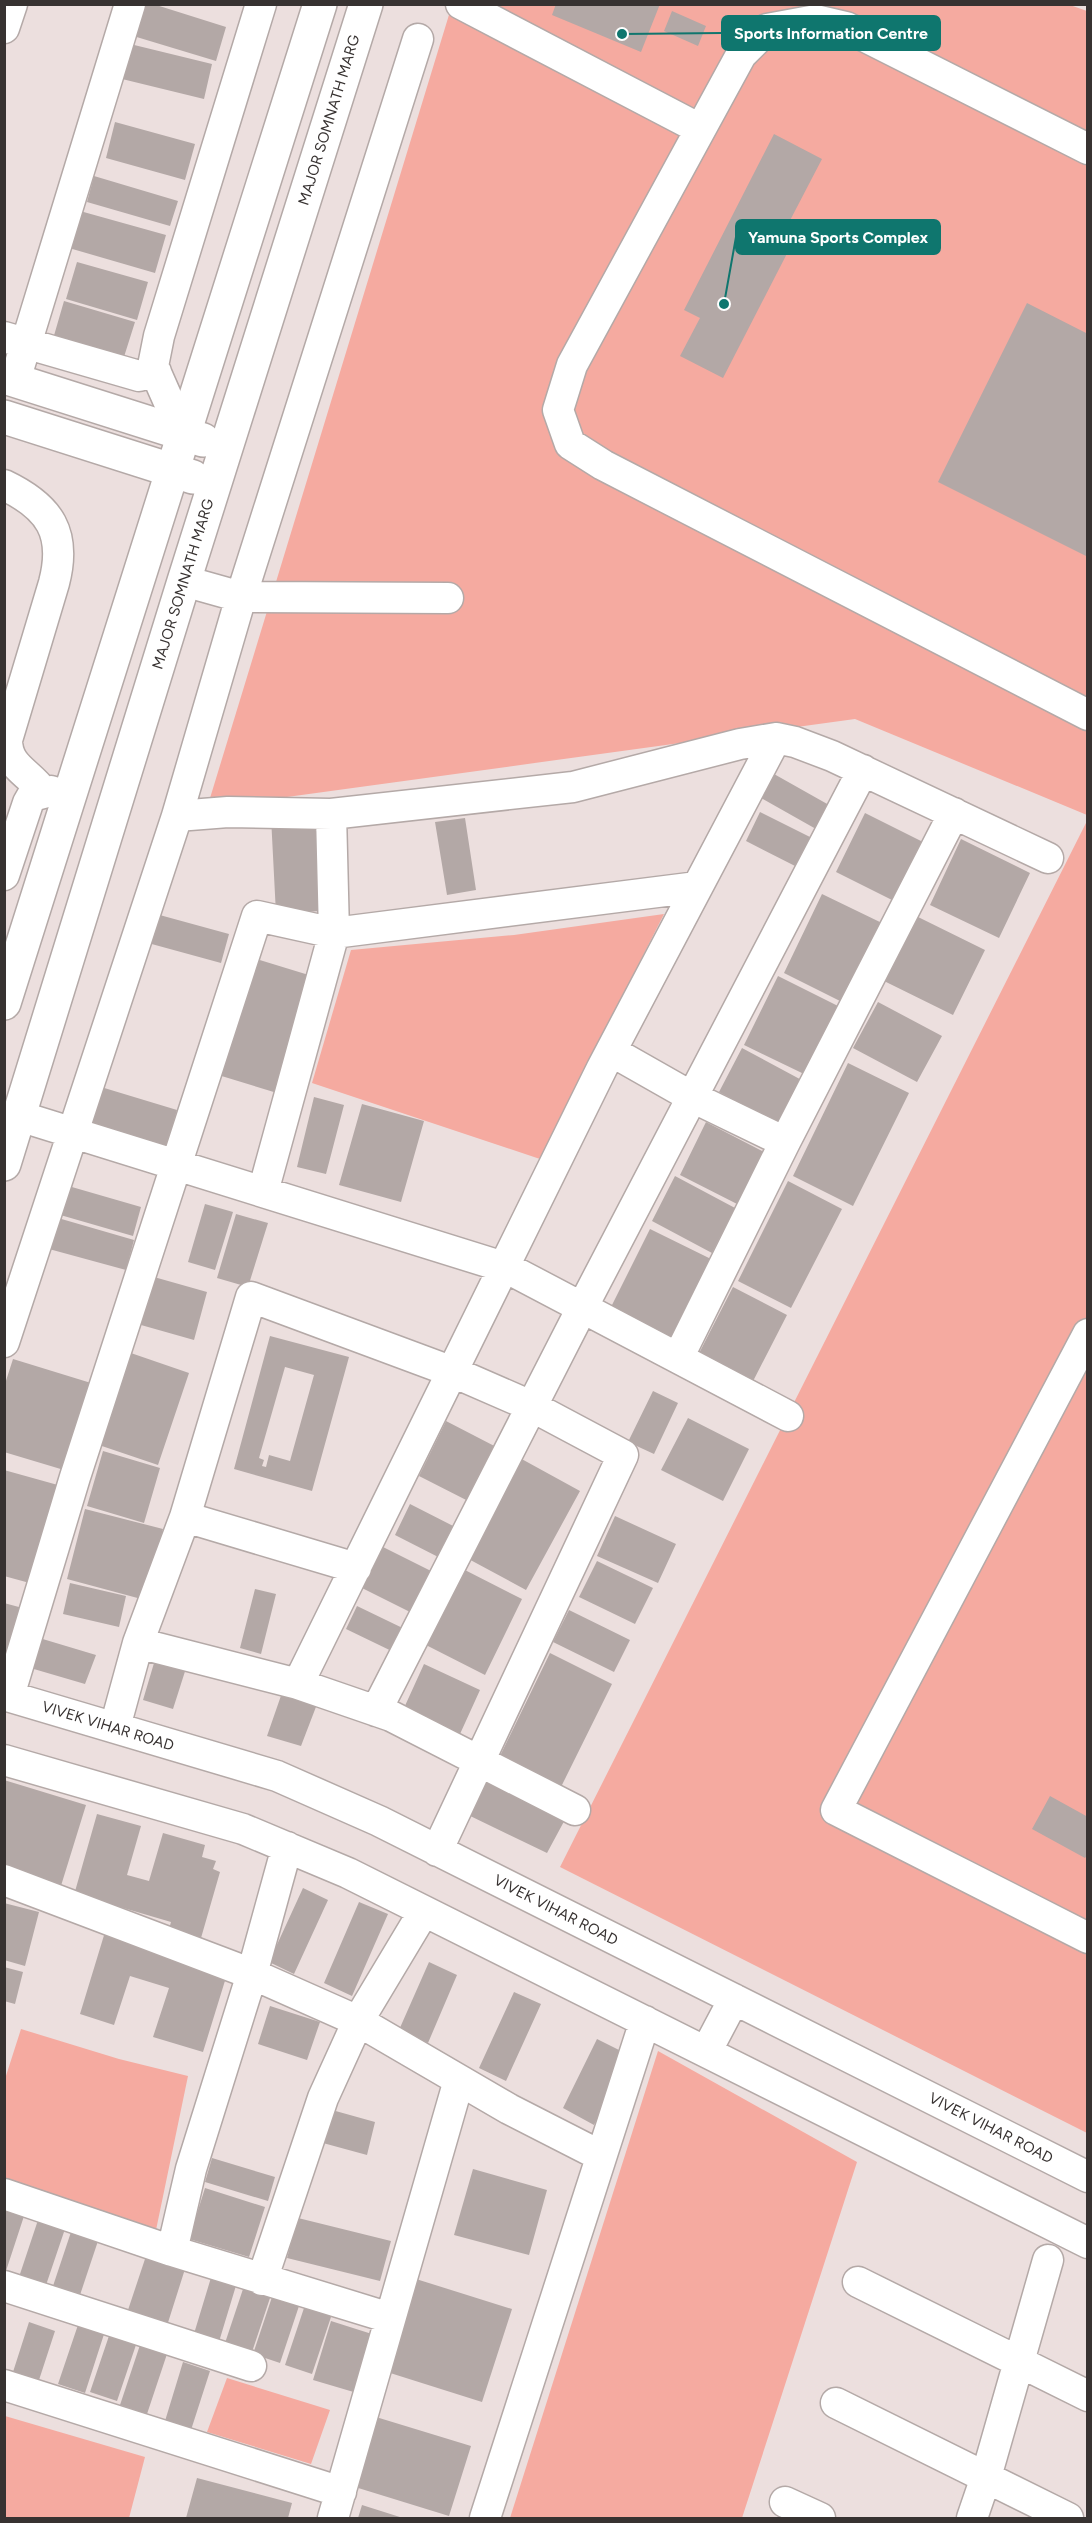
<svg xmlns="http://www.w3.org/2000/svg" width="1092" height="2523" viewBox="0 0 1092 2523" font-family="Figtree,sans-serif">
<style>
.green{fill:#f5aaa0}
.building{fill:#b3a8a6;fill-rule:evenodd}
.lines{fill:none;stroke-linecap:round;stroke-linejoin:round}
.minor-casing{stroke:#b4a9a7;stroke-width:33}
.major-casing{stroke:#b4a9a7;stroke-width:36}
.minor{stroke:#fff;stroke-width:30}
.major{stroke:#fff;stroke-width:33}
.labels{text-anchor:middle;dominant-baseline:central;stroke-width:6;stroke-linejoin:round;paint-order:stroke}
.street-label{font-size:15px;fill:#373231;stroke:#fff}
.leader{fill:none;stroke:#0f766e;stroke-width:2}
.callout-dot{fill:#0f766e;stroke:#fff;stroke-width:2}
.callout{fill:#0f766e;stroke:#0f766e;stroke-width:2}
.callout-label{font-size:16px;text-anchor:middle;font-weight:bold;fill:#fff}
</style>
<rect width="100%" height="100%" fill="#ecdfde"/>
<!-- green -->
<path class="green" d="M1067,4l20,7v804l-232,-96 -648,89 245,-803z
M1087,821v1312l-527,-266z
M664,914l-124,245 -228,-76 39,-133 163,-15z
M21,2029l98,30 69,17 -32,154 -151,-44v-107z
M658,2051l199,111 -115,356h-232z
M227,2378l103,32 -19,54 -104,-32z
M5,2416l140,41 -16,61h-124z"/>
<!-- building -->
<path class="building" d="M139,4h14l73,23 -10,34 -86,-26z
M556,4h54l4,2 1,-2h45l-19,48 -89,-37z
M672,11l34,15 -8,20 -34,-15z
M126,43l86,21 -8,35 -86,-21z
M115,122l80,22 -10,36 -79,-22z
M774,134l48,25 -38,73 11,6 -72,140 -43,-22 20,-38 -16,-8z
M94,176l84,25 -8,25 -83,-24z
M80,211l86,24 -11,38 -86,-25z
M77,262l71,20 -11,38 -71,-21z
M64,301l71,21 -12,38 -70,-21z
M1027,303l61,31v223l-150,-75z
M774,774l55,31 -13,24 -55,-31z
M760,812l54,27 -15,29 -53,-27z
M865,813l64,32 -29,59 -64,-32z
M315,815l5,96 -44,3 -5,-97z
M465,818l11,72 -29,5 -12,-73z
M961,839l69,34 -31,65 -69,-33z
M822,894l62,30 -38,80 -62,-31z
M156,914l73,20 -8,29 -73,-20z
M914,915l71,35 -32,65 -71,-35z
M250,957l62,19 -35,117 -62,-19z
M778,976l60,30 -34,68 -60,-29z
M878,1002l64,34 -25,46 -64,-34z
M742,1048l67,36 -23,43 -67,-35z
M848,1063l61,30 -56,113 -60,-30z
M101,1087l76,23 -12,41 -76,-23z
M314,1097l30,8 -18,69 -29,-7z
M362,1104l62,17 -23,81 -62,-17z
M706,1122l62,32 -27,52 -61,-31z
M675,1176l60,32 -23,45 -60,-32z
M788,1181l54,28 -51,99 -53,-27z
M58,1183l83,24 -8,29 -83,-24z
M205,1204l28,8 -18,58 -27,-8z
M236,1214l32,9 -20,64 -31,-9z
M58,1218l76,22 -8,30 -77,-21z
M650,1229l61,30 -44,90 -62,-30z
M154,1277l53,15 -13,48 -53,-15z
M733,1287l54,28 -38,74 -54,-28z
M270,1336l79,21 -37,134 -78,-22zM285,1367l29,8 -24,86 -21,-6 -3,12 -4,-1 2,-6 -5,-2z
M125,1351l64,22 -31,92 -65,-22z
M13,1359l78,24 -27,87 -60,-18v-65z
M653,1391l25,12 -24,51 -26,-12z
M688,1418l61,31 -26,52 -62,-31z
M446,1421l58,30 -28,54 -57,-29z
M103,1451l57,17 -16,55 -57,-17z
M518,1457l62,34 -54,99 -63,-34z
M4,1470l61,17 -28,98 -33,-9z
M410,1504l53,27 -15,31 -53,-27z
M85,1509l78,20 -18,71 -78,-21z
M615,1516l61,28 -18,39 -61,-27z
M381,1546l54,27 -21,41 -54,-27z
M597,1561l56,27 -18,36 -56,-27z
M461,1568l61,31 -37,76 -61,-31z
M70,1583l56,13 -7,31 -56,-13z
M255,1589l21,5 -15,60 -21,-6z
M4,1603l26,7 -26,51z
M357,1606l58,28 -11,23 -58,-28z
M569,1610l61,30 -16,32 -61,-30z
M36,1637l60,18 -11,29 -58,-17z
M157,1653l31,9 -15,47 -30,-9z
M550,1653l62,31 -52,105 -61,-31z
M424,1664l56,26 -20,44 -56,-26z
M284,1687l35,12 -18,47 -34,-10z
M481,1772l87,42 -21,39 -85,-41z
M4,1780l82,25 -26,84 -56,-17z
M1050,1796l38,21v37l-3,4 -53,-29z
M97,1814l44,12 -14,49 22,6 14,-48 42,12 -3,12 14,4 -3,8 7,3 -19,66 -32,-9 2,-7 -85,-25 -14,5z
M303,1888l25,12 -34,74 -25,-12z
M359,1902l29,12 -36,82 -28,-13z
M4,1903l35,9 -14,54 -21,-6z
M105,1932l123,39 -25,81 -50,-15 16,-49 -39,-12 -16,49 -34,-11z
M429,1962l28,13 -29,68 -29,-13z
M4,1967l19,5 -8,32 -11,-3z
M514,1992l27,12 -35,77 -27,-13z
M270,2006l50,16 -13,38 -49,-16z
M597,2039l32,16 -35,70 -31,-17z
M332,2110l43,12 -8,33 -44,-12z
M212,2158l63,19 -7,24 -63,-19z
M473,2169l74,21 -18,65 -75,-20z
M205,2188l60,19 -16,50 -60,-18z
M4,2206l21,7 -20,61 -1,-1z
M39,2217l27,9 -22,65 -27,-8z
M298,2218l93,23 -11,40 -93,-23z
M73,2226l27,9 -22,66 -27,-9z
M146,2256l39,13 -20,63 -40,-13z
M213,2271l25,8 -20,66 -25,-8z
M416,2279l96,30 -30,93 -95,-30z
M246,2280l27,9 -22,66 -27,-9z
M275,2288l27,9 -22,66 -27,-9z
M307,2299l27,9 -22,66 -27,-9z
M80,2319l26,9 -21,65 -27,-9z
M331,2321l44,14 -18,58 -44,-13z
M29,2322l26,9 -16,49 -26,-8z
M112,2327l27,9 -22,65 -27,-9z
M142,2339l27,9 -22,66 -27,-9z
M183,2362l27,9 -19,59 -26,-9z
M376,2417l95,29 -22,70 -94,-29z
M197,2478l95,25 -4,15h-102z
M362,2505l41,13h-45z"/>
<g class="lines">
<defs>
<path id="minor" d="M461,4l239,125
M4,28l8,-24
M1088,149l-242,-122 -30,-7 -49,9 -26,26 -169,310 -14,45 12,34 33,21 485,250
M4,337l135,39 17,-4
M15,380l115,-376
M183,434l-30,-68 6,-30 102,-332
M4,485c46,22 63,48 50,98l-47,157c0,27 22,32 36,52
M184,581l57,16 207,1
M177,816l51,-4 103,2 242,-27 167,-43 36,-6 19,4 37,14 216,102
M4,875l24,-72 4,-7 19,-5 10,3
M611,1051l81,46 93,45
M19,1116l488,152 281,148
M263,1192l71,-259 -3,-119
M1088,1334l-252,476 252,128
M4,1342l173,-526 64,-219 177,-558
M678,1358l107,-216 169,-329
M185,1517l171,51
M138,1643l160,41 93,32 184,94
M298,1684l304,-616 174,-330
M4,1695l273,81 102,45 709,356
M9,1696l66,-219 182,-561 77,17 363,-46
M376,1711l206,-403 281,-538
M115,1727l23,-84 47,-126 66,-220 202,75 78,34 92,49 -186,396
M4,1760l239,69 105,44 740,370
M4,1880l248,94 106,47 151,88 92,47
M706,2052l28,-53
M4,2194l168,57 218,67
M172,2251l19,-82 61,-195 35,-127
M262,2280l61,-182 35,-77 66,-110
M858,2282l230,114
M4,2286l247,80
M4,2385l337,107
M836,2403l232,115
M785,2502l35,16
M333,2518l126,-438
M485,2518l160,-497
M972,2518l14,-41 62,-217"/>
<path id="major" d="M4,377l199,63
M4,417l189,60
M4,1003l316,-999
M4,1164l180,-583 182,-577"/>
</defs>
<!-- minor casing -->
<use href="#minor" class="minor-casing"/>
<!-- major casing -->
<use href="#major" class="major-casing"/>
<!-- minor -->
<use href="#minor" class="minor"/>
<!-- major -->
<use href="#major" class="major"/>
</g>
<g class="labels">
<!-- street labels -->
<g class="street-label">
<text transform="translate(329 120) rotate(-73)">MAJOR SOMNATH MARG</text>
<text transform="translate(183 584) rotate(-73)">MAJOR SOMNATH MARG</text>
<text transform="translate(108 1726) rotate(17)">VIVEK VIHAR ROAD</text>
<text transform="translate(556 1910) rotate(27)">VIVEK VIHAR ROAD</text>
<text transform="translate(991 2128) rotate(27)">VIVEK VIHAR ROAD</text>
</g>
</g>
<!-- callouts -->
<path class="leader" d="M622 34L722 33M724 304L736 237"/>
<g class="callout-dot">
<circle cx="622" cy="34" r="6"/>
<circle cx="724" cy="304" r="6"/>
</g>
<g class="callout">
<rect x="722" y="16" width="218" height="34" rx="6"/>
<rect x="736" y="220" width="204" height="34" rx="6"/>
</g>
<g class="callout-label">
<text x="831" y="39">Sports Information Centre</text>
<text x="838" y="243">Yamuna Sports Complex</text>
</g>
<!-- border -->
<rect width="1092" height="2523" fill="none" stroke="#373231" stroke-width="12"/>
</svg>
